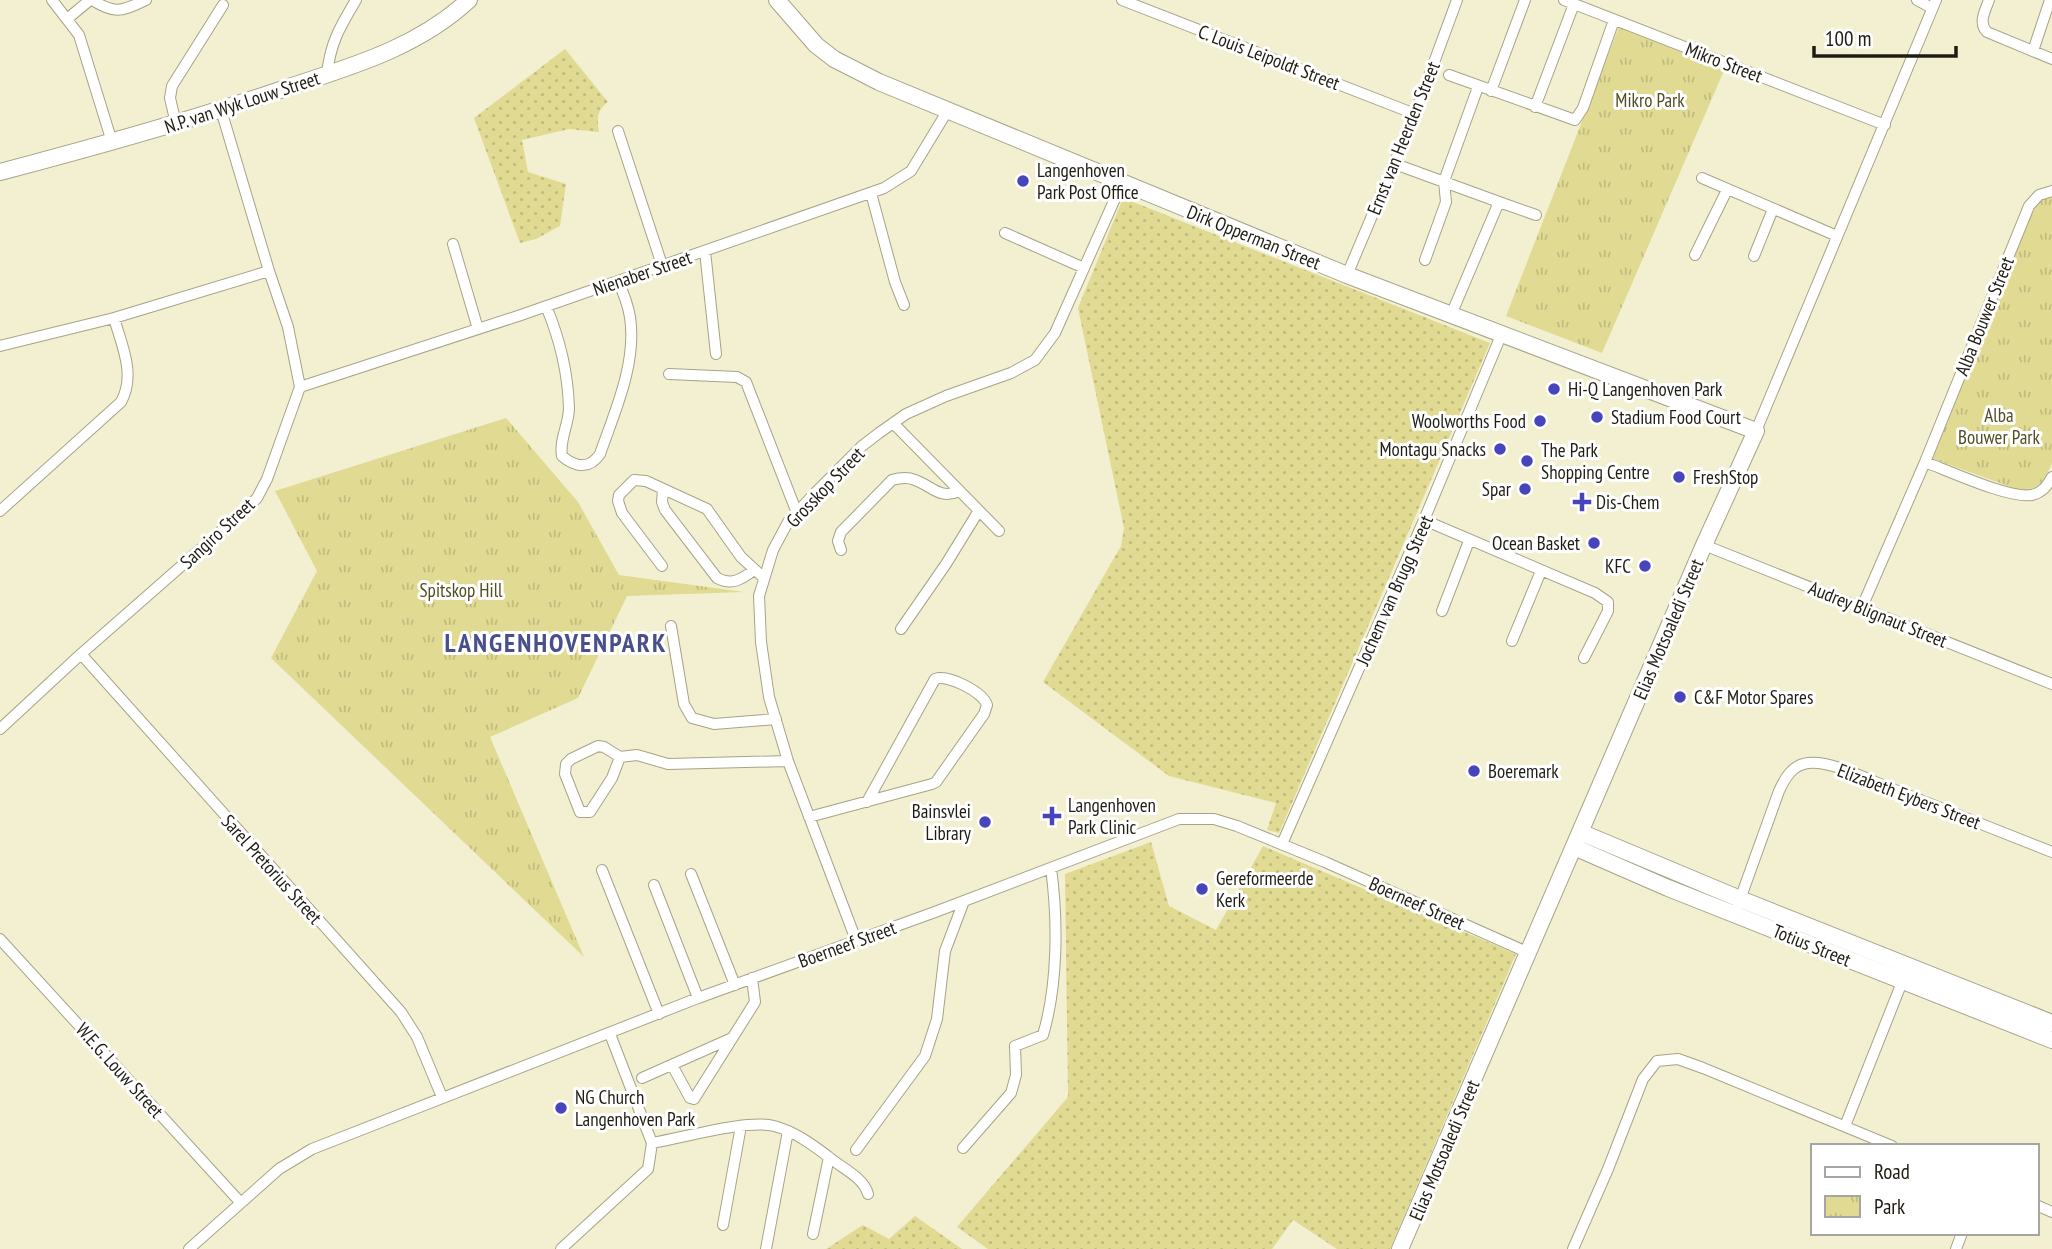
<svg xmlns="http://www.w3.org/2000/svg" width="2052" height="1249" viewBox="0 0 2052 1249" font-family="'PT Sans Narrow',sans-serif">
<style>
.grass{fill:url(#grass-dots)}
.park{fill:url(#park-tufts)}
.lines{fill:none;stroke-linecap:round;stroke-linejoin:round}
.street-casing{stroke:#a6a387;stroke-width:12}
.secondary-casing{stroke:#a6a387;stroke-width:18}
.street{stroke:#fff;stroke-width:10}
.secondary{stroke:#fff;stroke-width:16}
.poi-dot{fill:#4745bb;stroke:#fff;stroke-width:2.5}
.labels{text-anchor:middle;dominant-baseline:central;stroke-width:6;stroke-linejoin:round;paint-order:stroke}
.street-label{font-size:19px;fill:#1f1d13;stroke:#fff}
.park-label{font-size:19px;fill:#524e24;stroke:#fff}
.poi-label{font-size:19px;fill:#1f1d13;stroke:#fff;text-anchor:start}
.district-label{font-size:26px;font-weight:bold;letter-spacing:2px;fill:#494f8c;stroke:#fff}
</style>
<defs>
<pattern id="grass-dots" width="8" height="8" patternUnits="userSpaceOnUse" patternTransform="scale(1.75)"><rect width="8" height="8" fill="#e1da93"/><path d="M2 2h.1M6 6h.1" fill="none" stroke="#c1bb7e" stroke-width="1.8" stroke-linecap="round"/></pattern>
<pattern id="park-tufts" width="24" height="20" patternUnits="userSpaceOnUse" patternTransform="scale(1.75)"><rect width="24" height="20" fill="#e1da93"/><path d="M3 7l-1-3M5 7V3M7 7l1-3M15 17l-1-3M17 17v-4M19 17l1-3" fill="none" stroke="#c1bb7e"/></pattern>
</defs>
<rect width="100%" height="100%" fill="#f3f0d2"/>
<!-- grass -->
<path class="grass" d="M565,49l43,53c-11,8 -11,16 -9,30l-30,-3 -47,11 6,32 38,12 -6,42 -24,13 -16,4 -46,-125z
M1123,198l367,145 -211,490 -12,-3 9,-27 -107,-27 -126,-94 78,-136 3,-18 -46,-220z
M1151,842l18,64 47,24 47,-84 253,108 -126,295h-53l-44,-29 -21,29h-284l-31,-22 111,-130 -3,-223z
M915,1216l47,33h-136l37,-24 26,14z"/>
<!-- park -->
<path class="park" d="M1620,24l106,42 -124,287 -96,-37z
M2052,194v269c-8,18 -9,24 -30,28l-94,-34 107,-253 10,-8z
M506,418l72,84 41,73 125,17 -117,4 -49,102 -88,39 94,220 -313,-299 46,-87 -42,-80z"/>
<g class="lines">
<defs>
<path id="street" d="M52,0l27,35 33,107
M92,0c25,15 29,11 54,0
M1122,0l293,114
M1564,0l321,125
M1917,0l15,8
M1989,0c-4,11 -11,23 -2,32l65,27
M67,19l23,-19
M2033,51l17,-51
M327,75c3,-32 13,-48 29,-75
M1449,75l126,45 8,-12 31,-88
M1491,91l34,-91
M1535,107l39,-103
M176,124l-6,-26 2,-12 51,-81
M618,131l44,134
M1395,164l104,38
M1702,178l135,58
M871,193l24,89 9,23
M1005,233l79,35
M453,244l25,85
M705,251l11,103
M1695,255l32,-65
M1754,256l19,-47
M1425,260l21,-58 -2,-21 34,-94
M1347,275l68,-161 42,-114
M546,306c13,31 22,68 23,102 0,16 -10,32 -7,48 14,12 28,13 38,-2 15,-43 37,-91 30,-137 -2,-12 -7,-25 -12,-36
M1451,315l48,-113 37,13
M0,346l114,-28 155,-47
M669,374l68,3 9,5 51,131
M300,387l221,-72 363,-127 27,-17 37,-61
M893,423l106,108
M1756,431l180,-431
M1925,462c24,9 85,37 107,33 11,-3 15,-9 20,-18
M663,489l-1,13 3,8 52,68c15,8 25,1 37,-8
M0,511l121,-109c15,-27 1,-56 -7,-84
M1424,520l171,73 13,9v9l-24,47
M1704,545l348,139
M841,550l-3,-9 3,-9 51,-52c7,-2 16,-3 23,0 17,6 25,20 44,11
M662,566l-40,-53 -4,-12 1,-6 15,-15 12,1 61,28 34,48 23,21
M1862,607l63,-145 104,-256 10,-11 13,-4
M1442,611l27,-70
M671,626l13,78 8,14 22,6 62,-5
M901,629l45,-65 32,-52
M1512,641l29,-70
M81,654l320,358 16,25 25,60
M0,729l81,-75 163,-143 13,-13 10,-19 33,-92 -12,-60 -19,-56 -48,-161
M620,757l-8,21 -22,34h-10l-15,-38 1,-10 5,-5 27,-13 6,1 16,10 17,-2 31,9 120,-3
M809,817l123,-33 4,-2 48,-68 3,-9c-4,-13 -39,-31 -52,-26l-68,123
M1282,844l142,-324 78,-187
M602,870l57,144
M691,874l44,111
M654,885l44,113
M1738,905l41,-114c6,-13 13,-26 29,-28 21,-3 57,15 77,23 56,22 111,44 167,66
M0,939l240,263
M856,940l-68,-179 -19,-64 -8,-55 -2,-46 14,-46 15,-28 27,-29 47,-47 17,-13 27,-19 40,-18 65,-23 24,-13 20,-27 67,-150
M672,1065l18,33 4,1 61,-97 -3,-24
M642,1078l90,-40
M1845,1126l63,-159
M652,1143c30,-5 96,-24 122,-17 21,5 43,22 60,35 12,9 30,18 34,33
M963,1148l48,-55 5,-18 -1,-29 28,-11c15,-51 15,-115 8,-167
M856,1150l69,-94 12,-37 8,-68 19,-50
M2036,1205l16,7
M723,1225l18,-99
M813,1234l16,-77
M189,1249l90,-80 33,-20 386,-151 237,-86 244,-93h35l23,7 88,36 204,91
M561,1249l87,-80 4,-26 -42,-109
M766,1249l22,-118
M1573,1249l35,-80 35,-90 14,-18 21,-2 25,9 189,78
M1956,1249l6,-16"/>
<path id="secondary" d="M777,0l39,45 18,14 45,23 468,193 409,156 -52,114 -304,704
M0,172c95,-25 189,-51 283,-83 66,-22 133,-40 186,-89
M1580,832l160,67 312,124
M1574,847l94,41 384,152"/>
</defs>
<!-- street casing -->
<use href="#street" class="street-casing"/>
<!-- secondary casing -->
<use href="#secondary" class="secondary-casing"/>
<!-- street -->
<use href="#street" class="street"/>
<!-- secondary -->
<use href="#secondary" class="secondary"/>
</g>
<!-- markers -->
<g class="poi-dot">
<circle cx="1023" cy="181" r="7"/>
<circle cx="1554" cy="389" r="7"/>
<circle cx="1597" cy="417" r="7"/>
<circle cx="1540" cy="421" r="7"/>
<circle cx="1500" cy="449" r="7"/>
<circle cx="1527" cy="461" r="7"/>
<circle cx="1679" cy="477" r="7"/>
<circle cx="1525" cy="489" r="7"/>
<path d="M1578.5 491.5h7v7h7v7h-7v7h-7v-7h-7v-7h7z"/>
<circle cx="1594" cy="543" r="7"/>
<circle cx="1645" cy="566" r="7"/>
<circle cx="1680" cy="697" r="7"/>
<circle cx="1474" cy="771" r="7"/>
<path d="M1048.5 805.5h7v7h7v7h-7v7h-7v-7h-7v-7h7z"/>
<circle cx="985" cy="822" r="7"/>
<circle cx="1202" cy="889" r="7"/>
<circle cx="561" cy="1108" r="7"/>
</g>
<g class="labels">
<!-- street labels -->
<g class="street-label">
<text transform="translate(1269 57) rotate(21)">C. Louis Leipoldt Street</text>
<text transform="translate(1724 62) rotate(21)">Mikro Street</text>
<text transform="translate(242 102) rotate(-18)">N.P. van Wyk Louw Street</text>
<text transform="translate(1403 138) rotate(-68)">Ernst van Heerden Street</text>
<text transform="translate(1254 237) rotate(22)">Dirk Opperman Street</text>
<text transform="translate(642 273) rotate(-19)">Nienaber Street</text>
<text transform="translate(1984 316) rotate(-68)">Alba Bouwer Street</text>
<text transform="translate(825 487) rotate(-46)">Grosskop Street</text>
<text transform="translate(217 533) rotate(-43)">Sangiro Street</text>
<text transform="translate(1394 590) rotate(-66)">Jochem van Brugg Street</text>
<text transform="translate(1878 614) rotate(22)">Audrey Blignaut Street</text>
<text transform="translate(1668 629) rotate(-67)">Elias Motsoaledi Street</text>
<text transform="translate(1909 796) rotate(21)">Elizabeth Eybers Street</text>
<text transform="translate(272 869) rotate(48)">Sarel Pretorius Street</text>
<text transform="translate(1417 903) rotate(24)">Boerneef Street</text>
<text transform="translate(847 944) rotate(-20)">Boerneef Street</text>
<text transform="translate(1812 945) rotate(22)">Totius Street</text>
<text transform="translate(120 1070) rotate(48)">W.E.G. Louw Street</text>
<text transform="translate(1444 1150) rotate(-67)">Elias Motsoaledi Street</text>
</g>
<!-- park labels -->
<g class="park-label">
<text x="1650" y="100">Mikro Park</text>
<text x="1999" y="415">Alba<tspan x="1999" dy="22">Bouwer Park</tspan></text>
<text x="461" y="590">Spitskop Hill</text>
</g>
<!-- poi labels -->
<g class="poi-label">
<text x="1037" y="170">Langenhoven<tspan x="1037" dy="22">Park Post Office</tspan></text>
<text x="1568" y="389">Hi-Q Langenhoven Park</text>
<text x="1611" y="417">Stadium Food Court</text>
<text x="1526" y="421" text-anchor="end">Woolworths Food</text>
<text x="1486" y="449" text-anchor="end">Montagu Snacks</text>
<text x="1541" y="450">The Park<tspan x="1541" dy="22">Shopping Centre</tspan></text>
<text x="1693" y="477">FreshStop</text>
<text x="1511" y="489" text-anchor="end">Spar</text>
<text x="1596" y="502">Dis-Chem</text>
<text x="1580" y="543" text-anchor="end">Ocean Basket</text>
<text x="1631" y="566" text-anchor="end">KFC</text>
<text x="1694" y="697">C&amp;F Motor Spares</text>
<text x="1488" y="771">Boeremark</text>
<text x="1068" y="805">Langenhoven<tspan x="1068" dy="22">Park Clinic</tspan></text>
<text x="971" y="811" text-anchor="end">Bainsvlei<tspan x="971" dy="22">Library</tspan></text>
<text x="1216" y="878">Gereformeerde<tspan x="1216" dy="22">Kerk</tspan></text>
<text x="575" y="1097">NG Church<tspan x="575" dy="22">Langenhoven Park</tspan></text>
</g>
<!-- district labels -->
<g class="district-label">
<text x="556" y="642">LANGENHOVENPARK</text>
</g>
</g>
<!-- legend -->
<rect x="1811" y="1144" width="228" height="91" fill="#ffffff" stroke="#a5a5a1" stroke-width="2"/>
<rect x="1825" y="1167" width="35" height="10" fill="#ffffff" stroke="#a5a5a1" stroke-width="2"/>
<text x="1874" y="1179" font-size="21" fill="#1f1d13">Road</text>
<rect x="1825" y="1196" width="35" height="21" fill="url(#park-tufts)" stroke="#a5a5a1" stroke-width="2"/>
<text x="1874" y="1214" font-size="21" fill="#1f1d13">Park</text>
<!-- scale -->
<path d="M1814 46v10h142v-10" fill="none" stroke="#1f1d13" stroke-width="3.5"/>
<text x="1825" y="46" font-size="21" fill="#1f1d13" stroke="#ffffff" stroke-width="5" paint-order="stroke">100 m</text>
</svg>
